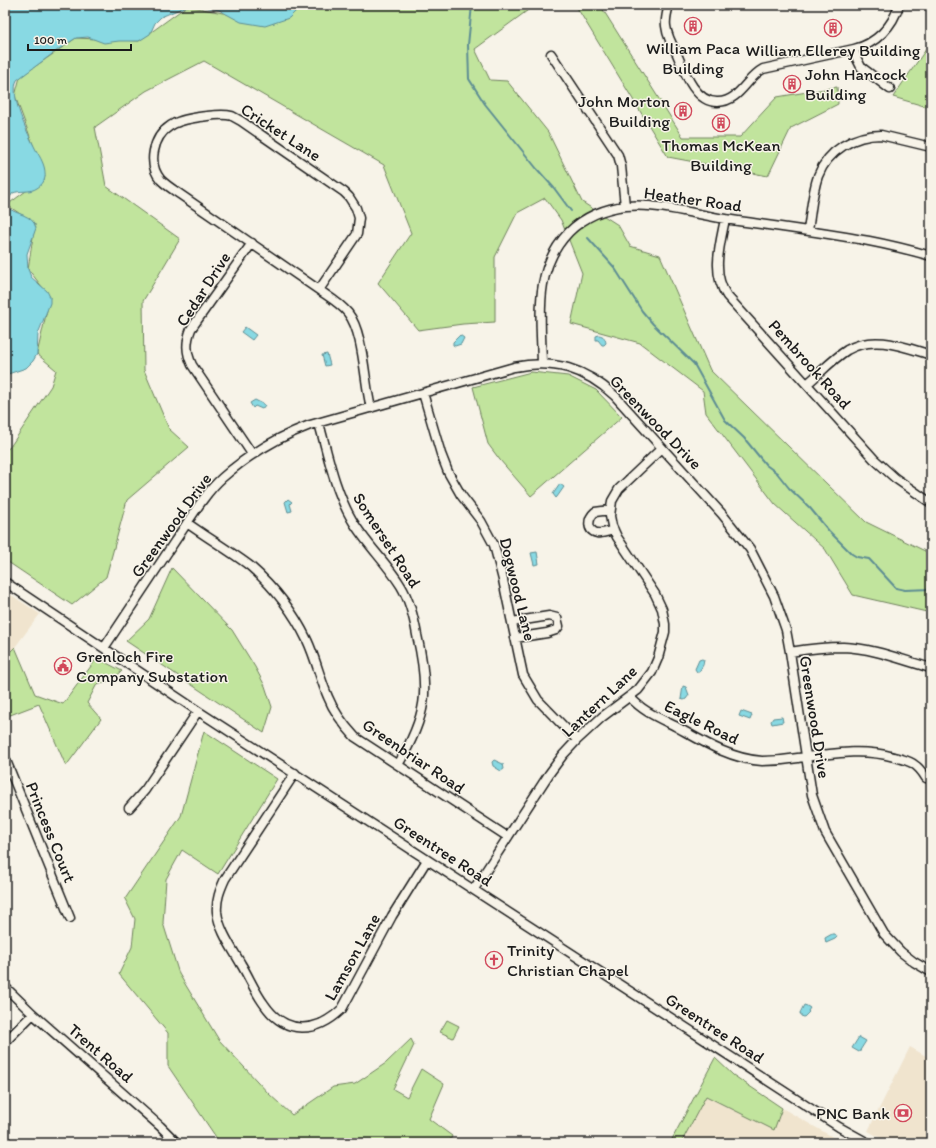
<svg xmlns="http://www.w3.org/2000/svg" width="936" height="1148" viewBox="0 0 936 1148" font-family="Itim,sans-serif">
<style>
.built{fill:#f0e4ce}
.green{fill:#c1e49d;stroke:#6e805c}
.water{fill:#88d9e3;stroke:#5d8d93}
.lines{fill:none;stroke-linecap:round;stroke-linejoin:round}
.stream{stroke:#5d8d93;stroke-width:2}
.minor-casing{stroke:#1c1c1c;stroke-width:11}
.minor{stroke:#f7f3e8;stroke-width:8}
.labels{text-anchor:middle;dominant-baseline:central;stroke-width:3;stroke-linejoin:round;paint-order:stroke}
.poi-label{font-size:17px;fill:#1c1c1c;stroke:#f7f3e8}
.street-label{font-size:17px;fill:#1c1c1c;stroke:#f7f3e8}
</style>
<rect width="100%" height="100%" fill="#f7f3e8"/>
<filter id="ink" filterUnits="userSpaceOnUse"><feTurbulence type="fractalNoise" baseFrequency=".025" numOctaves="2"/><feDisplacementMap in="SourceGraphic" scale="8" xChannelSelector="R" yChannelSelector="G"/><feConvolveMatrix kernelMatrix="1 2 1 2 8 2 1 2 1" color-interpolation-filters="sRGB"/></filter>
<g filter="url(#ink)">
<!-- built -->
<path class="built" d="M5,591l35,23 -25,33 -10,10z
M910,1047l21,12v74l-5,10h-36l-22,-12z
M706,1096l68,34 8,-22 61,35h-162z"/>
<!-- green -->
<path class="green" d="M301,5h234l-60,44 15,31 17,1 41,51 34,70 36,23 12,21 30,9 50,115 156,152 65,32v59l-78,-18 -28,-46 -50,-45 -69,-91 -3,-22 -63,-48 -69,-19 11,-51 -21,-53 -16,-22 -28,15 -22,44v65l-32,2 -45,6 -40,-47 33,-50 -27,-68 -180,-104 -58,30 -51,36 11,59 74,53 -37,62 1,69 25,59 20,18 -62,53 -21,77 -34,28 -67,-45v-109l5,-4 41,-61 5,-16 -19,-16 13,-57 -22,-28 7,-45 -28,-19 38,-28 -30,-81 5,-19 56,-39 63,3 48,-35 87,17z
M572,5h28l83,132h57l37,-40 60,-10 1,17 -47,24 -23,48 -100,-19 -92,-151z
M931,42v66l-38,-11z
M531,372l37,4 28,14 26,27 -91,79 -31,-36 -12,-16 -15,-57z
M172,568l60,62 23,37 10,19 7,21 -8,26 -138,-92 23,-22z
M15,647l20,47 28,10 34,-46 25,13 -10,9 -15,4 -10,19 14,16 -35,47 -27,-62 -34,13v-60z
M204,731l73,48 -59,95 -36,-24 -16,29 -3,44 16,51 40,66 50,54 23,21 41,-28 22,-3 31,-21 25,-24 3,6 -21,44 14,8 14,-28 23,15 -15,35 23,17 -3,7h-229l-52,-77v-33l-49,-59 13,-27 3,-28 -10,-20 56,-83z
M447,1020l12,6 -6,12 -13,-6z
M715,1058l18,17 49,33 -8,22 -68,-34 -25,47h-11z"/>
<!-- water -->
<path class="water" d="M5,5h297l-13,13 -24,8 -24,-4 -22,-12 -23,-5 -9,1 -26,11 -6,6 -5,11 -11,7h-20l-15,2 -16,-6 -12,1 -17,11 -42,31c-8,16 11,54 19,70 4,7 9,15 9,23 1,7 -3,12 -8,15 -7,5 -17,2 -24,5l-6,8v6c9,8 26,7 29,21l-9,26 1,15 3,8 16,14 3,6v6l-12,31 -1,20 -4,7 -7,7 -21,7z
M245,327l11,8 -4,5 -11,-8z
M460,335l4,3 -3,6 -6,2 -2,-1v-3z
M599,335c5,1 6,3 7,8l-2,2h-2l-4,-5h-2v-4z
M327,354l3,11 -5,1 -3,-11z
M255,400l10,5 -3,4 -7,-3 -2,2 -3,-5z
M560,484l4,3 -7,10 -1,1 -3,-4z
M288,499l4,3 -2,2 2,7 -4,1 -3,-10z
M537,552l2,12 -5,1 -3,-12z
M702,659l2,1 -1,5 -4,7h-2l-2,-3 4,-9z
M683,686l3,1 3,8 -3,4 -2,1 -3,-1z
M741,711l11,4 -2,5 -11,-4z
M782,717l1,5 -11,2 -1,-3 2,-3z
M494,760l9,4 1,5 -3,2 -8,-5 -1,-4z
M832,934h3l2,3 -2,2 -9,4 -1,-5z
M804,1005l3,1 3,2 -2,3 1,1 -5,5 -3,-1 -1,-3z
M859,1037l7,4 -7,11 -7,-4z"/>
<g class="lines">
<!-- stream -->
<path class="stream" d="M472,5l-4,40 1,34 16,25 52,65 17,19 17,23
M588,238l26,29 28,44 11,13 41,40 31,56 19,18 22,27 11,8 12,15 21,20 19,23 23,23 5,3 12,2 27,29 9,2 26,-1"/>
<defs>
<path id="minor" d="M669,5c-2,7 -4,14 -3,21 1,10 6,19 11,28 7,17 18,49 41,48 22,-1 28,-24 45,-33l91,-20c22,-5 39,-23 45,-44
M854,49l3,10 4,8 29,22
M551,54l67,101 3,11 4,40
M725,219c-5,26 -14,54 2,77l147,163 21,19 36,25
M808,230c3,-17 4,-37 10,-54 10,-26 36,-41 63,-41l50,12
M319,290l38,-56 2,-16 -3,-10 -7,-11 -5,-5 -103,-71 -9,-5c-11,-3 -22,0 -33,1 -10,2 -21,3 -29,9 -17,11 -23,38 -9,54 6,6 13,10 20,15l138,95c10,7 21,13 29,23 16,20 16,68 23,95
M542,364c-1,-48 -9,-95 27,-132 15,-15 36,-24 57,-26 33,-3 67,8 99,13 48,7 96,13 144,22 21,4 41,9 62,15
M807,384c13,-11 26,-25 40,-34 27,-16 57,-3 84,5
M423,393l18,61 7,18 13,23 20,26 13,24 9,35 20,95 15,25 39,40
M319,423c9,33 16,68 33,97 14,24 35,43 49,66 9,15 13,32 16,49 13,57 10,80 -19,130
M252,454l-60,-89c-6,-13 -6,-23 -1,-36l61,-86
M610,510l-15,2c-7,6 -9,18 2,21 6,1 12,-2 17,-3
M187,523c21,15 43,28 63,43 23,20 44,47 57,74 9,19 13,39 21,57 6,15 16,28 27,40l153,100
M5,582l193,129 641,416 29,16
M512,622l37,-6 8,2 2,8 -3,4 -9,3 -32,5
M104,648c24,-36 47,-71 71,-107 14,-20 29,-47 47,-63 26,-23 56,-41 88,-53l204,-58c40,-8 71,1 101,29l107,118 28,35 24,47 12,34 4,22 22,143 13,37 59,102 17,18 13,10 17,10
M790,652c18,-3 35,-5 53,-5 30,1 59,13 88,21
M630,697c12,14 29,21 45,29 27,15 55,33 87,35 12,0 24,-1 36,-3 33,-4 64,-10 96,-1 16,4 23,6 32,21
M5,758l65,160
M295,773l-70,106c-5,11 -9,21 -8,33 2,18 15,36 24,52 8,13 14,28 23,40 21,31 52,30 78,5l50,-93 35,-56
M129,808l16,-18 53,-79
M474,889l75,-115 14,-19 14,-15 25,-23 36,-27 14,-18 6,-14 7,-26v-8l-3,-15 -7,-15 -38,-57 -5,-11 -2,-10 2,-15 7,-12 43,-41
M5,987l28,27 127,112 17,17
M5,1042l28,-28"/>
</defs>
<!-- minor casing -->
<use href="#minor" class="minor-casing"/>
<!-- minor -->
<use href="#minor" class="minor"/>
</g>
</g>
<!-- icons -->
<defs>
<symbol id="building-ring" viewBox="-11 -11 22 22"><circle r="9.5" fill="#f7f3e8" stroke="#d1495b" stroke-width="1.5"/><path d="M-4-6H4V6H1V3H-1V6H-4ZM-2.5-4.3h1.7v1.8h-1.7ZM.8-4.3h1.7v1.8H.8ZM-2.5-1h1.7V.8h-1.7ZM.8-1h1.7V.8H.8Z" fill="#d1495b"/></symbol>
<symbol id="civic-ring" viewBox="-11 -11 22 22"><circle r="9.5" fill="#f7f3e8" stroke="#d1495b" stroke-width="1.5"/><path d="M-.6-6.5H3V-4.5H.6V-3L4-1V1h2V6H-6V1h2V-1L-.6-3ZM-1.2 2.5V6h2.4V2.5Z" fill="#d1495b"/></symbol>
<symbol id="church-ring" viewBox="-11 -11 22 22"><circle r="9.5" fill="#f7f3e8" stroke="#d1495b" stroke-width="1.5"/><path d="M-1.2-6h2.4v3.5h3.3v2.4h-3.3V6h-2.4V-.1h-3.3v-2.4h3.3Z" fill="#d1495b"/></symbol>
<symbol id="bank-ring" viewBox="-11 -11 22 22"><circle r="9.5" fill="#f7f3e8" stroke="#d1495b" stroke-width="1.5"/><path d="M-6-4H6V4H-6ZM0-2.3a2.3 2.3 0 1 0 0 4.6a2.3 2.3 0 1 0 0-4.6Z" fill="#d1495b"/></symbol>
</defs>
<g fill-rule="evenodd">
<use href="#building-ring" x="683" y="16" width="20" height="20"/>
<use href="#building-ring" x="823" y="18" width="20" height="20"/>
<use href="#building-ring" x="782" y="74" width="20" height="20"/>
<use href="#building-ring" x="673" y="101" width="20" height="20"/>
<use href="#building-ring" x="711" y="113" width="20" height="20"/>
<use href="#civic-ring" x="53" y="656" width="20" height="20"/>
<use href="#church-ring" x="484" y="950" width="20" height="20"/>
<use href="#bank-ring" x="893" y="1103" width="20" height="20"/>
</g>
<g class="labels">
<!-- poi labels -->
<g class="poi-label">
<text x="693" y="48">William Paca<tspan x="693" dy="20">Building</tspan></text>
<text x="833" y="50">William Ellerey Building</text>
<text x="805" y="74" text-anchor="start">John Hancock<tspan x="805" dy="20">Building</tspan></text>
<text x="670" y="101" text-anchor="end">John Morton<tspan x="670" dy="20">Building</tspan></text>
<text x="721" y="145">Thomas McKean<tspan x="721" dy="20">Building</tspan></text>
<text x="76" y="656" text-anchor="start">Grenloch Fire<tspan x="76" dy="20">Company Substation</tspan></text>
<text x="507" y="950" text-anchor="start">Trinity<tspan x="507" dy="20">Christian Chapel</tspan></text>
<text x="890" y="1113" text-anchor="end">PNC Bank</text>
</g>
<!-- street labels -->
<g class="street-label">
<text transform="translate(281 132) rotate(33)">Cricket Lane</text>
<text transform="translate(693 199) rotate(8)">Heather Road</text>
<text transform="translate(203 289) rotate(-57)">Cedar Drive</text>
<text transform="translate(810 364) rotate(48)">Pembrook Road</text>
<text transform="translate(656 422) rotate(46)">Greenwood Drive</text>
<text transform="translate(171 525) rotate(-54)">Greenwood Drive</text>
<text transform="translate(387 540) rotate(57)">Somerset Road</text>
<text transform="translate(518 589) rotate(76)">Dogwood Lane</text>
<text transform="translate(599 701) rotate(-43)">Lantern Lane</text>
<text transform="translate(815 717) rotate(81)">Greenwood Drive</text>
<text transform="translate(702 722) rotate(26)">Eagle Road</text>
<text transform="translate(414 756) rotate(34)">Greenbriar Road</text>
<text transform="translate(51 832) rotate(68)">Princess Court</text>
<text transform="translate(443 851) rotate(33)">Greentree Road</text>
<text transform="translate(352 957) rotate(-61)">Lamson Lane</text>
<text transform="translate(715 1028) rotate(33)">Greentree Road</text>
<text transform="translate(101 1053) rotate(41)">Trent Road</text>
</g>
</g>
<!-- margin -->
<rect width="936" height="1148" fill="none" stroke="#f7f3e8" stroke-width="20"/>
<rect x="10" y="10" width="916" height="1128" fill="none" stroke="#1c1c1c" stroke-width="1.5" filter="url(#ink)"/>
<!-- scale -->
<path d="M28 44v6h103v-6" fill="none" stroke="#1c1c1c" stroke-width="2"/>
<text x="34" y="44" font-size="12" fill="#1c1c1c" stroke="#f7f3e8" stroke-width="3" paint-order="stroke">100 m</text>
</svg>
